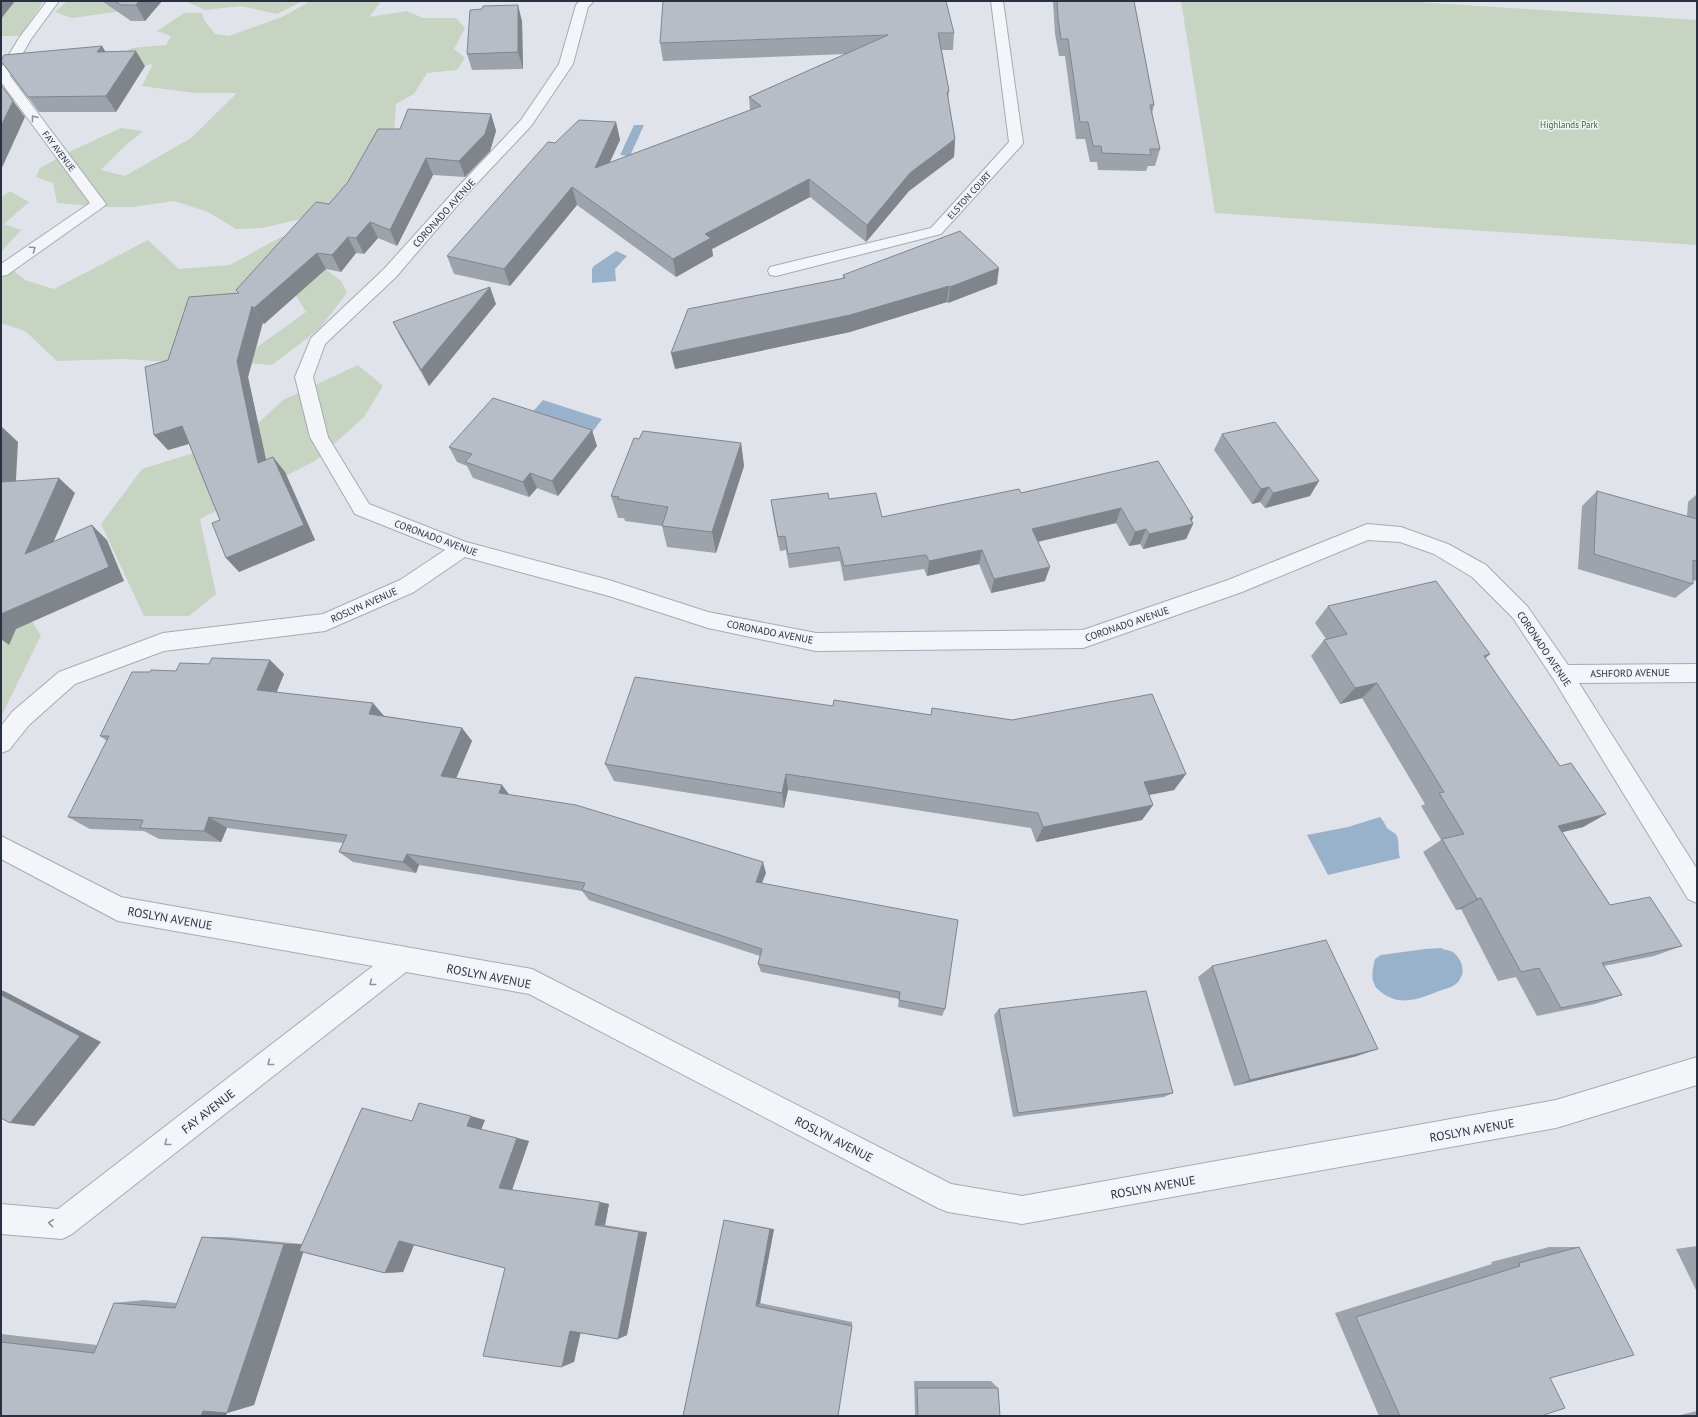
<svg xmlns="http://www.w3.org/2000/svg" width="1698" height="1417" viewBox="0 0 1698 1417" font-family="'PT Sans',sans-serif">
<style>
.green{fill:#c6d4c1}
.water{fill:#99b2cc}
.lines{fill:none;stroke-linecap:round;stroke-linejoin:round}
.minor-casing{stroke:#a5abb4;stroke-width:2}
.minor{fill:#f3f5f8;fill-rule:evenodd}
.wall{fill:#9da3ab}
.shaded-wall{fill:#80848b}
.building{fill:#b7bdc7;stroke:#80848b}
.oneway{stroke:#8e939d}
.labels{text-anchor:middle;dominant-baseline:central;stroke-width:3;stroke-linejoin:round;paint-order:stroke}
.far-park-label{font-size:9px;fill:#3c5f34;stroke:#f0f3f7}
.far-street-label{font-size:9px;fill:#283142;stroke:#f0f3f7}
.street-label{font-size:10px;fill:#283142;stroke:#f0f3f7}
.near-street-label{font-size:12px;fill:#283142;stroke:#f0f3f7}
</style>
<rect width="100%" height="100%" fill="#e0e4ea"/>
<!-- green -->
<path class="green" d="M1,1h43l-24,35h-19z
M67,1h79l-23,10 -51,7 -17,-6z
M185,1h116v1l-24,12 -36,-8 -36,4z
M311,1h65l4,2 -11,14 38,-6 16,7h33l9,10 -11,21 11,9 -8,12 -30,3 -13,21 -18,10 -2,30 -40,57 -40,25 -52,12 -26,1 -28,-17 -34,-11 -42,6h-26l-49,-4 -4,-20 -17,-6 4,-9 31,-17 50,-23 22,3 -18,15 -24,24 24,6 66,-38 46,-45h-43l-52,-7 11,-22 -31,6 -15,-8 25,-14 34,-3 5,-9 -14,-5 27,-18h18l2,7 11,14 14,2 53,-19z
M1181,1h221l295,19v225l-482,-32z
M10,191l19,11 -25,22 17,6 -20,22v-55z
M283,236l58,45 6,12 -28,36 -47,36 -36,-3 70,-50 -15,-25 -42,1 -44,15 -29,34 9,26 -61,-4 -67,2 -32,-30 -24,-8v-63l24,20 29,9 94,-49 31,29 51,-4z
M358,365l25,21 -19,31 -49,44 -115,58 16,75 -27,22h-45l-43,-92 41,-55 100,-31 41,-38z
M16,598l25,37 -40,82v-98z"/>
<!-- water -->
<path class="water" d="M634,125h10l-14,31 -10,-1z
M616,251l11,5 -12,13 1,12 -24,2v-14l2,-3z
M543,400l59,19 -12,16 -61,-19z
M1380,817c3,3 5,7 7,11 3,3 8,4 10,8 2,5 1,15 3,22l-72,17 -21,-40 41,-8z
M1441,948c3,2 8,2 12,4 8,6 13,19 7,27 -4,8 -13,9 -21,12 -20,8 -39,16 -58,1 -12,-9 -9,-20 -6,-33l6,-4 44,-6z"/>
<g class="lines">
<defs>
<path id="minor" d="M47,1h12l-28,38 -21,37 96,128 -3,3 -96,68 -6,1v-12l89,-61 -89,-121v-14l18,-30z
M580,1h14l-6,6 -15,57 -42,62 -64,68 -71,83 -71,67 -12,33 15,60 41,67 97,38 143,38 99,32 108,21 267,-3 145,-50 132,-53 7,-3 34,3 47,17 38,21 41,41 41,59 129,-1v18l-118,1 118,186v34l-9,-4 -134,-219 -41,-62 -41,-41 -38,-23 -34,-12 -32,-2 -126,52 -159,56 -267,3 -108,-23 -99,-32 -144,-39 -51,35 -89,39 -161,20 -89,33 -46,41 -20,25 -8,3v-27l12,-15 46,-39 104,-39 160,-19 77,-34 45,-30 -90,-36 -45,-77 -15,-60 16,-39 73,-69 73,-81 64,-68 38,-56 17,-59z
M991,1h12l20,142 -2,3 -80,88 -165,42 -6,-1 -2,-4 2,-4 161,-39 78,-86z
M1,836l120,61 411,72 419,215 71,12 534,-96 141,-43v28l-141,43 -534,96 -74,-12 -10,-4 -409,-214 -123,-22 -334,262 -10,5 -61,-5v-30l57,5 315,-243 -255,-45 -117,-62z"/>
</defs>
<!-- minor casing -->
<use href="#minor" class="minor-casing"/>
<!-- minor -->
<use href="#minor" class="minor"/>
</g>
<!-- wall -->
<path class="wall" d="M102,1h60l-17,20h-14z
M1053,1h81l20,104 -2,9 8,35 -5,17h-7l-2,5 -48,-1 -1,-8h-7l-5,-23h-9l-11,-83h-6l-4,-22z
M522,21l1,48 -51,1 -5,-16z
M954,33l-1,17h-11l7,41 -1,9 7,39 -1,18 -45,34 -43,51 -56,-45 -98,52 1,7 -37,21 -99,-72 -67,81 -56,-12 -7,-18 169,-134 4,18 -11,23 141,-53 -1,-13 97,-43 -183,7 -3,-18z
M102,46l3,6 40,14 -29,46h-77l-38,-51z
M491,114l5,17 -6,20 -25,26 -32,-2 -36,71 -19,-8 -14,16 -8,-1 -15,19 -15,-3 -62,55 -1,-2 -15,55 18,83 7,-3 12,15 30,68 -76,32 -19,-52 -31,-76 -21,6 -14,-15 14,-75 70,-67 -2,-3 93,-86 71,-75z
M843,275l154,9 -49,19 -1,-1 -97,30 -175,37 168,-91z
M496,304l-67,82 -28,-48 -8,-16z
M1222,434l88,62 -45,12 -5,-6 -8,2 -38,-54z
M639,439l102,4 3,23 -28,87 -49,-6 -5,-21 -37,-5 -1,-3h-6l-7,-22z
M597,446l-39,50 -21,-8 -8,9 -56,-19 -6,-12 -10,-4 -8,-15z
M1597,491l90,26 1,-15 9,-8v87l-4,-1v4l-18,14 -97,-29 4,-63z
M1021,493l172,24 -1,4 1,3 -7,15 -43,10 -3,-5 -11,2 -13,-23 -78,19 7,39 -54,12 -12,-29 -52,12 -3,-7 -80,12 -4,-20 -51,7 -3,-18 -6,1 -7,-36 -2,-15 58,-1 53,18z
M1328,606l162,48 -5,4 75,108 46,48 -23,13 -21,5 48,73 72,41 -28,10 -50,10 18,29 -27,9 -58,12 -21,-39 -18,4 -37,-72 -5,1 -33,-58 18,-12 -20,-34 4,-2 -63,-106 -22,6 -29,-48 13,-16 2,-1 -11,-16z
M270,660l14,14 -8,18 109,24 77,12 10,13 -16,37 46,7 7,10 257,78 -4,10 183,126 -3,7 -44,-9 1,-8 -138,-27 -3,-8 2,-8 -171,-56 -7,-9 -163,-26 -3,8 -63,-11 -14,-10 4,-9 -116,-15 -6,14 -62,-3 -15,-8 -54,-2 -22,-12 39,-76 -7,-5 50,-64 26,-1 33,-7z
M605,764l581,10 -12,16 -25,5 4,10 -11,15 -106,22 -5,-14 -243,-38 -4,18 -170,-27z
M1212,966l145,90 -123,30 -36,-109z
M999,1009l174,84 -9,4 -151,20 -19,-102z
M485,1120l-4,9 48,12 -17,49 97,14 -4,21 42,7 -20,103 -9,4 -38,-6 -6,29 -69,-94 -91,-23 -11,27 -18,1 -82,-21 -49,153 -27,8 -226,3v-82l96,11 17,-42 30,-3 33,3 25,-66h25l75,7 110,-123z
M730,1221l44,8 -14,74 92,19v4l-169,90z
M1697,1246v46l-21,-43z
M1549,1247h30l-38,169h-162l-44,-103 157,-49 -1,-2z
M914,1381h77l7,7 2,28h-85z
M1697,1411v5h-21z"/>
<!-- shaded-wall -->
<path class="shaded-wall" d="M1,1h14l-14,18z
M139,1h23l-17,20 -9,-16z
M518,5l4,16 1,48 -5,-17z
M102,46l10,16 -15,-10z
M136,51l9,15 -29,46 -10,-16z
M13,101l12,16 -24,53v-44z
M491,114l5,17 -6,20 -25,26 -6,-16z
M616,122l4,18 -21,46 -4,-18z
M955,139l-1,18 -45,34 -43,51 1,-17 43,-52z
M426,158l7,17 -36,71 -7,-16z
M809,179l1,18 -98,52 1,7 -37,21 -3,-18 32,-25z
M572,187l5,18 -67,81 -6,-17z
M370,222l8,16 -14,16 -8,-16z
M348,237l8,16 -15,19 -9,-17z
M317,253l9,16 -62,55 -10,-16z
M999,268l-2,16 -49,19 2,-16z
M949,286l-2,16 -97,30 -175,37 -4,-16z
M490,287l6,17 -67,82 -8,-16z
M252,306l11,16 -15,55 22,101 -12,-15 -21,-102z
M1,426l17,16 -3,56 -14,-12z
M182,426l13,16 -27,8 -14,-15z
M592,430l5,16 -39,50 -6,-15z
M741,443l3,23 -28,87 -4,-21z
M273,457l12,15 30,68 -76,32 -13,-14z
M530,473l7,15 -8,9 -6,-15z
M59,478l16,15 -33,75 -17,-14z
M1319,481l-9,15 -45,12 8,-15z
M1269,487l-9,15 -8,2 9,-15z
M1121,508l-5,15 -88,21 4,-15z
M1193,517l-3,8 3,-1 -7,15 -43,10 6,-15z
M92,525l15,15 17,41 -108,48 -7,16 -8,-6v-25z
M1146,529l-6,15 -11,2 6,-14z
M982,550l-3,14 -52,12 2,-15z
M1050,567l-5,14 -54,12 3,-14z
M1490,654l-18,16 12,-14z
M270,660l14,14 -12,30 -15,-14z
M1377,683l-15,15 -22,6 15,-16z
M373,703l12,14 -16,-3z
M462,728l10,13 -20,47 -11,-12z
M786,774l2,16 -4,18 -2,-15z
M1186,774l-12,16 -40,8 10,-16z
M502,785l9,12 -12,-4z
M1153,805l-11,15 -106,22 7,-15z
M1606,814l-23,13 -47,12 22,-13z
M209,817l18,11 -6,14 -17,-11z
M407,854l12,11 -3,8 -13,-11z
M763,862l3,11 -8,19 -2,-10z
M1481,898l-20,11 -5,1 21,-11z
M1,990l5,2 95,50 -67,84 -24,-3z
M1378,1049l-21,7 -123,30 16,-6z
M471,1116l14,4 -4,10 -14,-4z
M517,1138l12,3 -17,49 -13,-2z
M600,1202l9,2 -4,21h-10z
M770,1229h4l-14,74 -4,3z
M639,1232h8l-20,103 -9,4z
M416,1240l-13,32 -18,1 14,-32z
M284,1244h22l-52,161 -27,8z
M582,1327l-8,35 -12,5 8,-36z
M230,1403l-4,13h-25l2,-5z"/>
<!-- building -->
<path class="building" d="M115,1h24l-3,4h-15z
M663,1h283l8,32h-16l11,58 -2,1 8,47 -45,34 -43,52 -58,-46 -104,55 6,4 -38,21 -101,-72 -68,82 -57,-13 101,-114 7,1 24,-23 37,2 -21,46 166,-62 -12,-9 139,-62 -228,8z
M1057,1h77l20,104h-4l10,44h-10l1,6 -49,-2 -1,-7h-8l-5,-24h-8l-12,-83h-7l-3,-21z
M518,5v47l-51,2 3,-44 12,-1 1,-3z
M102,46l-5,6 39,-1 -30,45 -78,1 -27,-36 3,-6z
M1,85l12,16 -12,25z
M408,109l83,5 -6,20 -26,27 -33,-3 -36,72 -20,-8 -14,16 -8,-1 -16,18 -15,-2 -63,55 -2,-2 -15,55 21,102 15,-6 31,68 -78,33 -14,-35 8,-3 -38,-94 -28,9 -9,-68 23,-7 21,-63 50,-4 -3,-3 80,-88 13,2 19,-22 30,-53h22z
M960,231l39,37 -49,19 -1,-1 -99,29 -179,38 17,-44 157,-31 -2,-3z
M490,287l-69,83 -28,-48z
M493,398l99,32 -40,51 -22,-8 -7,9 -58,-20 7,-8 -23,-7z
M1275,422l44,59 -46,12 -4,-6 -8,2 -39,-55z
M643,431l98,12 -29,89 -50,-6 6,-19 -50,-8 1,-2 -8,-1 23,-58 5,1z
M1158,461l35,56 -3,1 3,6 -44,10 -3,-5 -11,3 -14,-24 -89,21 18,38 -56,12 -12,-29 -53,11 -3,-6 -82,11 -5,-19 -51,7 -3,-18 -7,1 -7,-37 57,-7 1,6 47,-6 6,24 137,-28 2,4z
M59,478l-34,76 67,-29 17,42 -108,47v-132z
M1597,491l100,28v42l-4,-1v24l-99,-30z
M1436,581l54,73 -6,2 76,110 11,-3 35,51 -48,12 52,79 40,-8 32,49 -80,17 20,32 -61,13 -22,-40 -18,4 -40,-74 -4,1 -35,-60 22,-5 -25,-41 5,-1 -67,-109 -22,5 -31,-48 23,-6 -19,-28z
M212,658l58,2 -13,30 116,13 -4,11 93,14 -21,48 61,9 -3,8 77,12 187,57 -7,20 202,38 -13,89 -46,-9 1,-8 -142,-28 4,-15 -180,-59 3,-7 -178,-29 -4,8 -64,-10 8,-17 -138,-18 -5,14 -64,-3 3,-8 -75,-3 41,-81h-9l32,-64h18l1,-2 25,1 4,-8 29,1z
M635,677l198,29 1,-6 97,15 1,-7 80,12 140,-26 34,80 -42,8 9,23 -110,22 -5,-14 -252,-39 -4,19 -177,-29z
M1326,940l52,109 -128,31 -38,-114z
M1146,991l27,102 -155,20 -19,-104z
M1,995l79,41 -70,87 -9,-5z
M419,1103l52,13 -4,10 50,12 -18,50 101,14 -5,23 44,7 -21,107 -48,-8 -8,36 -79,-11 22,-88 -106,-27 -14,32 -86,-22 63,-143 50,13z
M724,1220l46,9 -14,77 96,20 -14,90h-155z
M202,1237l82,7 -57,169 -24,-2 -2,5h-200v-74l93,11 20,-50 61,5z
M1579,1247l55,108 -84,23 15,30 -24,8h-141l-44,-99 164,-51 -1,-3z
M917,1388h81l2,28h-82z"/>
<!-- one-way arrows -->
<defs><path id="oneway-chevron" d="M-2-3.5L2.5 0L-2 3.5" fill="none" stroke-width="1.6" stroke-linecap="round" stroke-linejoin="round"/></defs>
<g class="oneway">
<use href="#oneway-chevron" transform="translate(34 118) rotate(-127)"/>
<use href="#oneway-chevron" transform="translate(33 249) rotate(-35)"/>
<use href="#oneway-chevron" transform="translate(372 983) rotate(142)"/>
<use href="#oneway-chevron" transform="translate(270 1063) rotate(142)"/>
<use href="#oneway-chevron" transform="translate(167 1143) rotate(142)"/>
<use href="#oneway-chevron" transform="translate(51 1223) rotate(-175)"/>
</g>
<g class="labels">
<!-- far-park labels -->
<g class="far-park-label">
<text x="1569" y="124">Highlands Park</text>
</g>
<!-- far-street labels -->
<g class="far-street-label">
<text transform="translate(59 151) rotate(53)">FAY AVENUE</text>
<text transform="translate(969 195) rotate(-48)">ELSTON COURT</text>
</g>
<!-- street labels -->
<g class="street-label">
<text transform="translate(444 213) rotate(-48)">CORONADO AVENUE</text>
<text transform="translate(436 538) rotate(20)">CORONADO AVENUE</text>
<text transform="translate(364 605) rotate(-24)">ROSLYN AVENUE</text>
<text transform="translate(1127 624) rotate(-19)">CORONADO AVENUE</text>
<text transform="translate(770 632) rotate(11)">CORONADO AVENUE</text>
<text transform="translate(1544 649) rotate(56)">CORONADO AVENUE</text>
<text transform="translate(1630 673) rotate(-1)">ASHFORD AVENUE</text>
</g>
<!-- near-street labels -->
<g class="near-street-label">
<text transform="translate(170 918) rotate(10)">ROSLYN AVENUE</text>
<text transform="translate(489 976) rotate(11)">ROSLYN AVENUE</text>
<text transform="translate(208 1111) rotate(-38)">FAY AVENUE</text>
<text transform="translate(1472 1130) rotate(-10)">ROSLYN AVENUE</text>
<text transform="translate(834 1139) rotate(27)">ROSLYN AVENUE</text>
<text transform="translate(1153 1187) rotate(-10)">ROSLYN AVENUE</text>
</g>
</g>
<!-- border -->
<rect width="1698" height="1417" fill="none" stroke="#283142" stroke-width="4"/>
</svg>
